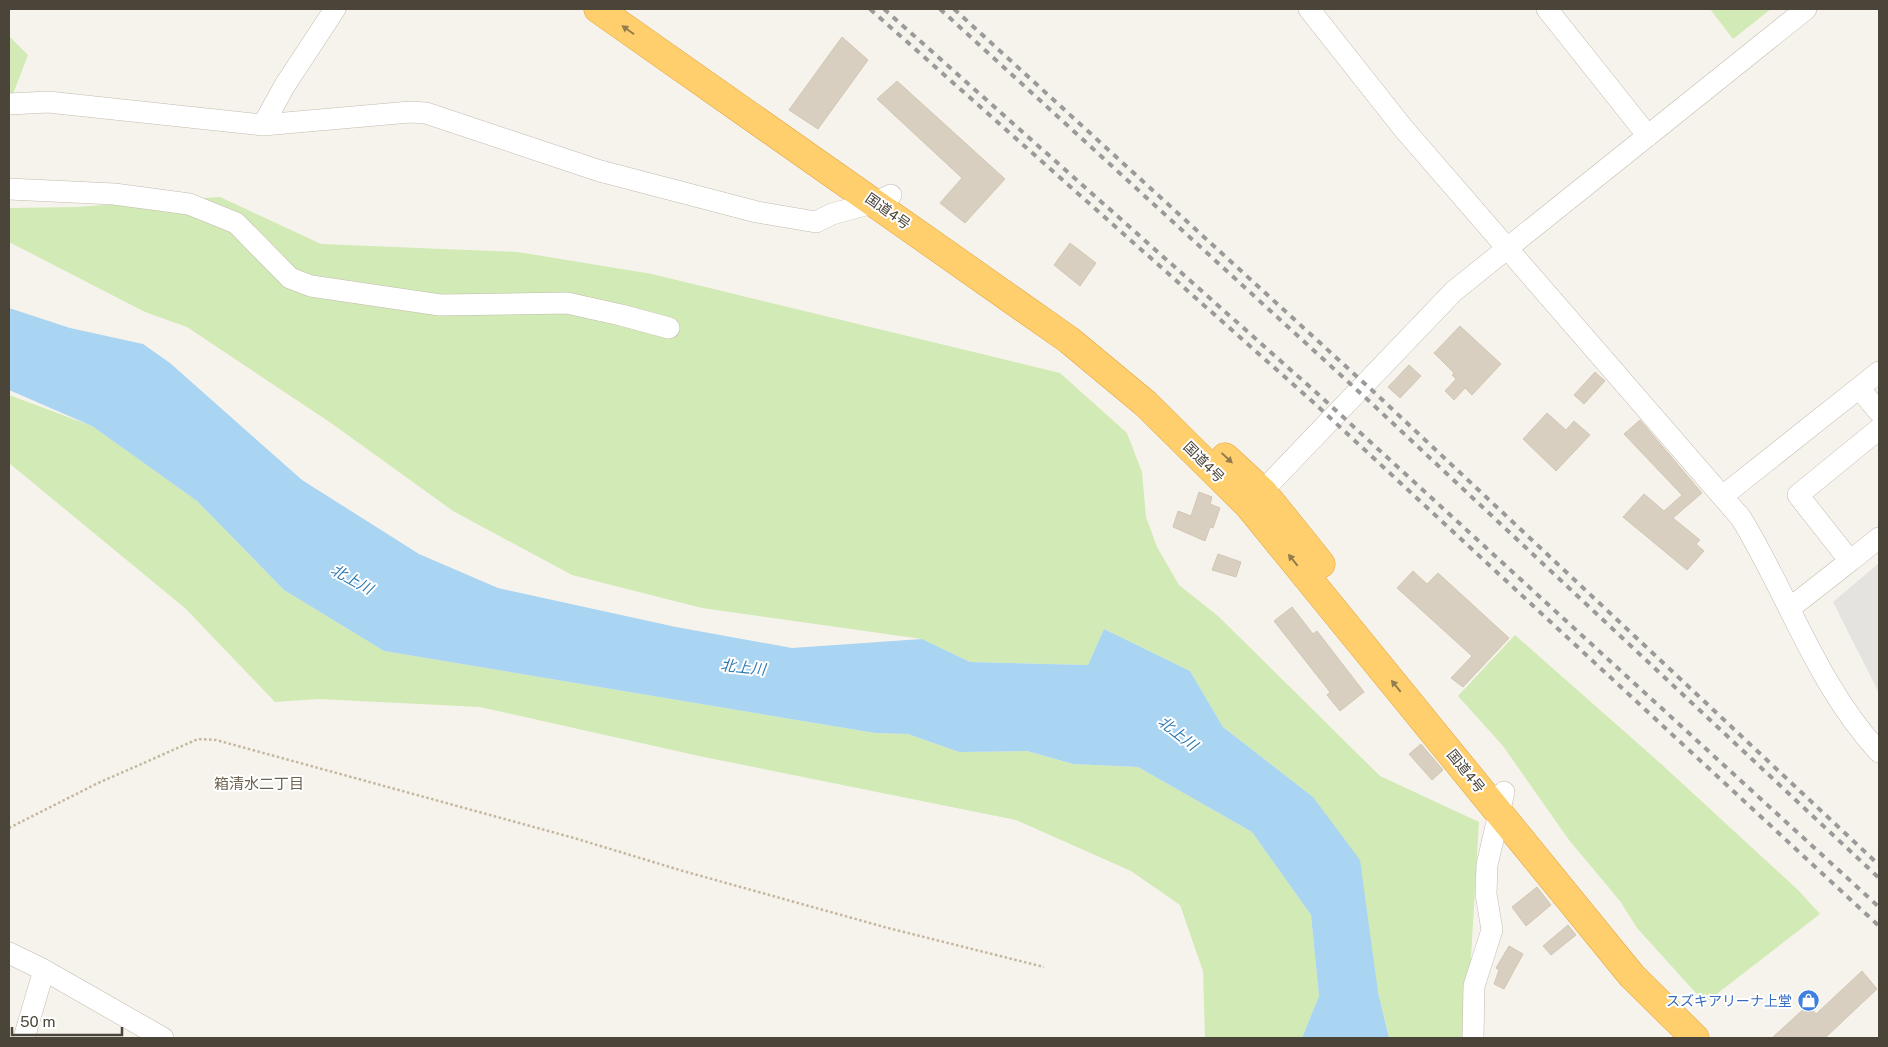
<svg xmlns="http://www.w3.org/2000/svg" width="1888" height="1047" viewBox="0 0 1888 1047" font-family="'Public Sans','Noto Sans JP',sans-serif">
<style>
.green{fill:#d2eab5}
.parking{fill:#e5e3e0}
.water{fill:#a9d4f2}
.building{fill:#d8cfc1;stroke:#d3c7b4}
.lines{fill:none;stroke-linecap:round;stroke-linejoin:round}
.minor-casing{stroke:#c2bbae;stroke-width:22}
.highway-casing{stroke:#e0a43c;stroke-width:29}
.path{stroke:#c4b79f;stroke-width:2.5;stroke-dasharray:2.5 2.5;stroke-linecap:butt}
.minor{stroke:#fff;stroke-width:21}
.highway{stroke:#ffcf6e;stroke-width:28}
.rail{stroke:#9a9a9a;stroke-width:4;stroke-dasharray:6 6;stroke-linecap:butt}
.oneway{fill:#937c4e}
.labels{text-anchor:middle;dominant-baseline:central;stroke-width:4;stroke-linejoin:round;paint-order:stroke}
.street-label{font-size:14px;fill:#4b4439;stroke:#fff}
.shop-label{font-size:14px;fill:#366cbe;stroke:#fff;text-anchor:end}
.water-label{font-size:15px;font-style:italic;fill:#2e7ab2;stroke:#fff}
.neighbourhood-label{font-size:15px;fill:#6e6250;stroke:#fff}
</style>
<rect width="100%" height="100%" fill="#f6f3ec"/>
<!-- green -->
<path class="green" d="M1710,9h61l-38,30z
M9,36l19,19 -15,39 -4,1z
M220,197l101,47 197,8 134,22 408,99 67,60 15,39 4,45 11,30 22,38 39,31 162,160 99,46 -10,169 -7,47h-73l-11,-46 -65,-195 -90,-70 -33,-56 -86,-42 -16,36 -118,-3 -48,-23 -220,-31 -130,-33 -119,-64 -122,-88 -144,-96 -42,-15 -136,-70v-34l67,-1z
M9,395l83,31 105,75 87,89 100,61 491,82 33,1 51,18 68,-1 46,13 65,3 114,65 59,83 8,81 -17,42h-97l-2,-67 -23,-66 -49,-34 -115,-51 -317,-64 -219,-49 -162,-8 -43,3 -89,-93 -177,-146z
M1515,635l144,127 139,128 22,24 -115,89 -68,-75 -17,-27 -51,-61 -66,-94 -45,-50z"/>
<!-- parking -->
<path class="parking" d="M1879,563v130l-46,-91z"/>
<!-- water -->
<path class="water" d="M9,308l61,20 73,16 27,19 132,117 117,74 79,34 178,39 116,21 130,-9 48,23 118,3 16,-36 86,42 33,56 90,70 47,63 18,132 11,46h-87l17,-42 -8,-81 -59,-83 -114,-65 -65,-3 -46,-13 -68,1 -51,-18 -33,-1 -491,-82 -100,-61 -87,-89 -105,-75 -83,-36z"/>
<!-- building -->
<path class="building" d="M842,37l26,23 -50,69 -29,-19z
M897,81l108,98 -40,44 -25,-20 22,-25 -85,-79z
M1070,243l26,20 -16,23 -26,-21z
M1460,326l41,38 -29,31 -7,-7 -11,12 -9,-9 11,-12 -4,-4 2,-2 -20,-20z
M1409,365l12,11 -21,22 -12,-11z
M1595,372l10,9 -21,23 -10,-9z
M1547,413l19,17 8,-9 16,14 -34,36 -33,-32z
M1640,420l62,73 -29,25 27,22 -4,4 8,7 -17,19 -64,-53 21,-23 20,17 18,-16 -58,-61z
M1199,492l13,5 -2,7 10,4 -7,20 -3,-1 -5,14 -32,-14 5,-16 13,5z
M1218,554l23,8 -5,15 -24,-7z
M1413,571l14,13 11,-11 71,65 -46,49 -12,-9 21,-22 -75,-68z
M1292,607l21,27 4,-3 47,61 -24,19 -13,-16 3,-3 -56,-71z
M1421,744l22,26 -11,10 -23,-26z
M1537,887l14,18 -25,21 -14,-19z
M1568,925l8,10 -25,20 -8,-9z
M1509,946l14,8 -19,35 -10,-5 5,-14 -3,-2z
M1862,971l15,18 -52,49h-53l36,-33 8,9z"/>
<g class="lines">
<defs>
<path id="minor" d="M1309,9l94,119 338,390c47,77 76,167 138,234
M1547,9l101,127
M9,104l39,-2 215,23 147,-13 16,1 174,58 157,41 59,10 16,-8 44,-12 15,-7
M263,125l22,-40 50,-76
M9,189l105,5 75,10 47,19 54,55 21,8 129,19 127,-2 54,12 48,13
M1859,388l20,24
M1724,495l155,-123
M1252,502l202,-211 352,-282
M1850,561l29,-23
M1790,608l60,-47 -52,-66 81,-66
M9,953l35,17 119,68
M24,1038l20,-68
M1473,1038l1,-52 18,-56 -6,-36 1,-29 17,-73"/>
<path id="highway" d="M598,9l471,331 77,64 103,102 383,470 63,62
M1225,457l38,35 58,72"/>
</defs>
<!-- minor casing -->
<use href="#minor" class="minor-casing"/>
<!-- highway casing -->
<use href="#highway" class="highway-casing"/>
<!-- path -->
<path class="path" d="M9,828l87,-44 102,-45 18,1 358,98 109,33 205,57 156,39"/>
<!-- minor -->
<use href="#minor" class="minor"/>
<!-- highway -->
<use href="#highway" class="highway"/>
<!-- rail -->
<path class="rail" d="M870,9l443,393 566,524
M884,9l435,386 560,512
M940,9l428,391 511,478
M954,9l421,384 504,472"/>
</g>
<!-- one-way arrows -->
<defs><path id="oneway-solid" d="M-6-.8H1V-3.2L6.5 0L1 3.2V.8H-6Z" transform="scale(1.25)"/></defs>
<g class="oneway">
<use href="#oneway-solid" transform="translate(628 30) rotate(-145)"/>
<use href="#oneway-solid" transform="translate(1227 458) rotate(43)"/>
<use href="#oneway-solid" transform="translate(1293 560) rotate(-129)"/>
<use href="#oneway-solid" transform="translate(1396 686) rotate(-129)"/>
</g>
<!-- icons -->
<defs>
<symbol id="shop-disc" viewBox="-11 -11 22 22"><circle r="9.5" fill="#3f7fe0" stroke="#fff"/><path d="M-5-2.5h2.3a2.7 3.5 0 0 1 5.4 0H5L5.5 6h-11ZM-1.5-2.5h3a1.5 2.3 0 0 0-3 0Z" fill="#fff"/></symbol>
</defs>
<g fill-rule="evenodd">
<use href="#shop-disc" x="1796" y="988" width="25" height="25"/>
</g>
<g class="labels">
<!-- street labels -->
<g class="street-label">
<text transform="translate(888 211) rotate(35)">国道4号</text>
<text transform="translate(1204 462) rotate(45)">国道4号</text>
<text transform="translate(1466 771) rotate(51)">国道4号</text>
</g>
<!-- shop labels -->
<g class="shop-label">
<text x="1792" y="1001">スズキアリーナ上堂</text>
</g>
<!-- water labels -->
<g class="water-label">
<text transform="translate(352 579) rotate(29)">北上川</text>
<text transform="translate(743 667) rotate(6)">北上川</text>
<text transform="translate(1178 733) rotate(38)">北上川</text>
</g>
<!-- neighbourhood labels -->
<g class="neighbourhood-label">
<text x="259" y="783">箱清水二丁目</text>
</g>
</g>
<!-- border -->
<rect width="1888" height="1047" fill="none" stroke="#4b4439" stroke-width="20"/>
<!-- scale -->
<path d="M12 1027v8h110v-8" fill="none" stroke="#4b4439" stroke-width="2.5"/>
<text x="20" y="1027" font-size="15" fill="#4b4439" stroke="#ffffff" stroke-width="4" paint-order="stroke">50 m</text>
</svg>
